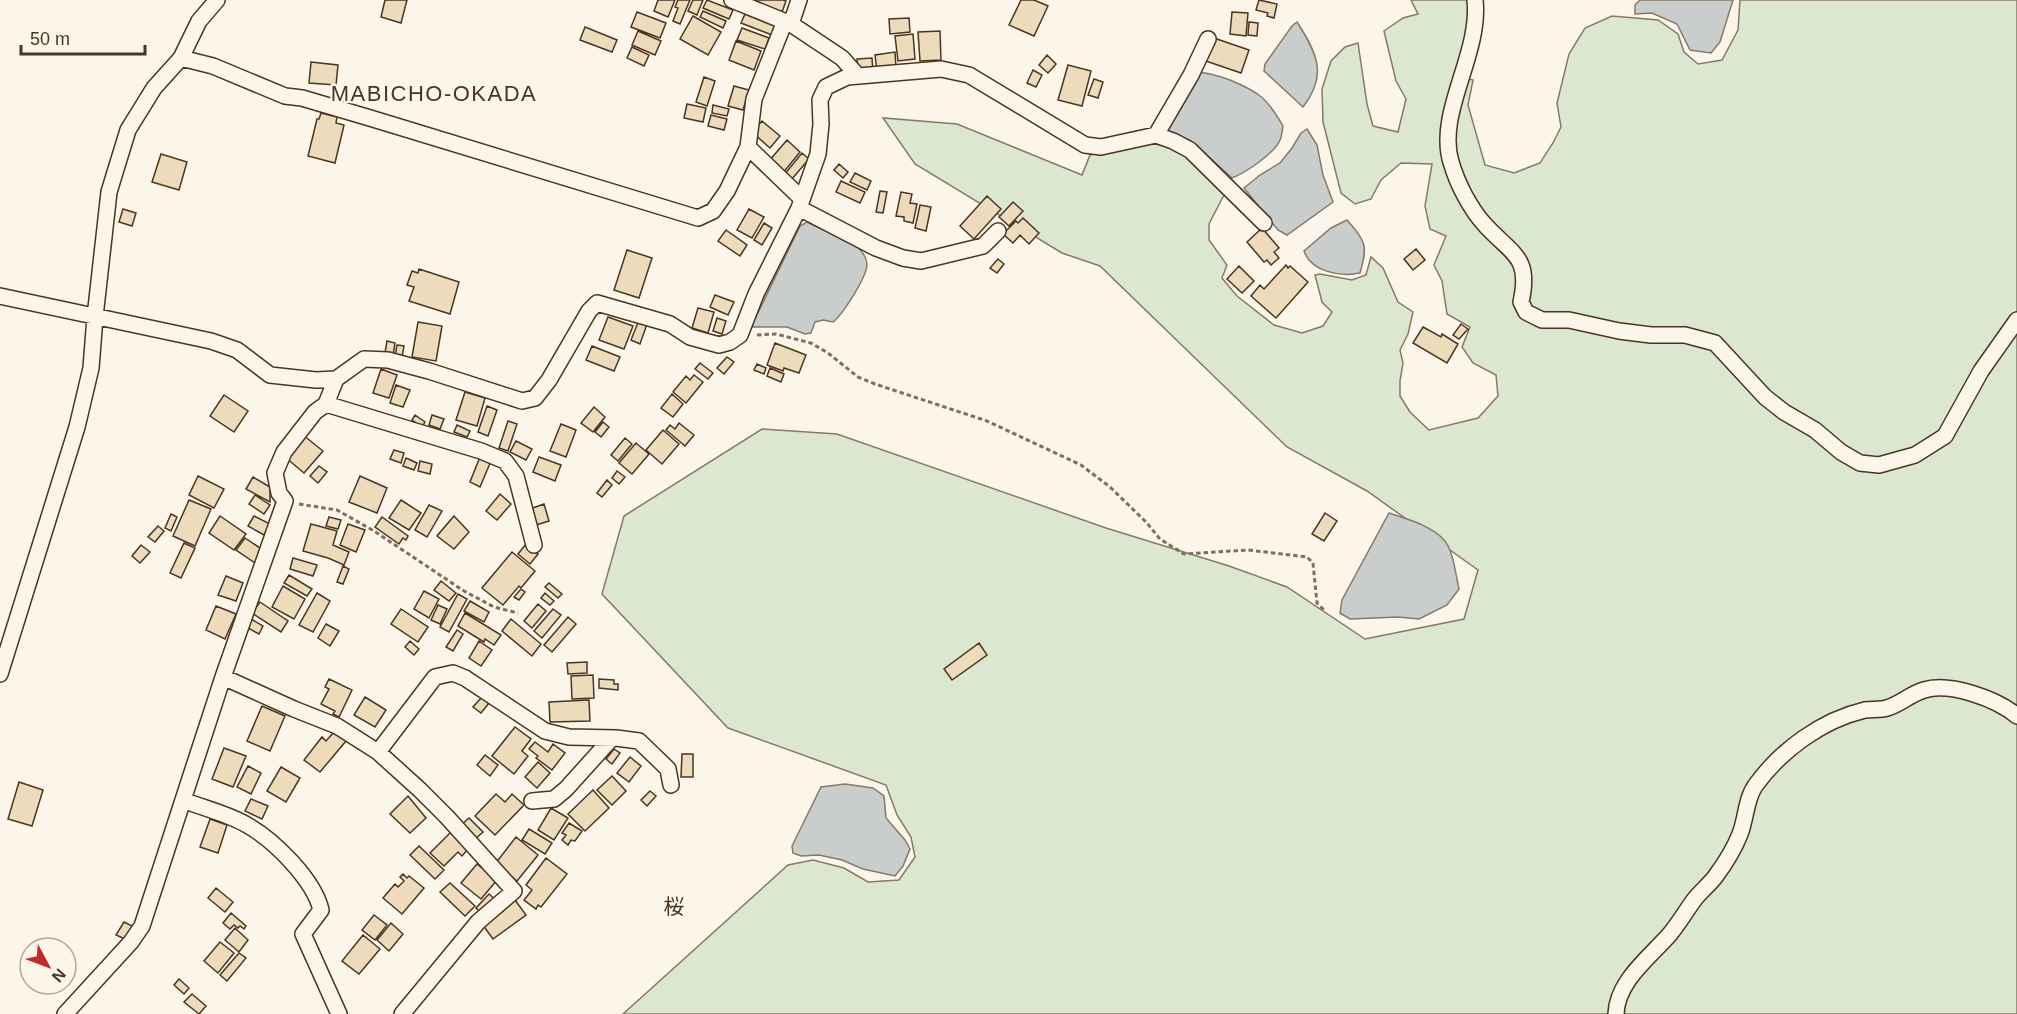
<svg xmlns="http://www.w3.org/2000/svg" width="2017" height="1014" viewBox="0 0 2017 1014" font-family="Arial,'Noto Sans JP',sans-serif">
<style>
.green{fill:#dce7d0;stroke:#887966;stroke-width:1.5}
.water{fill:#c9cecd;stroke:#887966;stroke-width:1.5}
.building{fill:#ecdcbc;stroke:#4a3520;stroke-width:1.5}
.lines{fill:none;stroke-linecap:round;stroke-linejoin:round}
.street-casing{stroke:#4a3520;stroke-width:18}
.path{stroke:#7f6f5c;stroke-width:3;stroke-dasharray:4.5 3;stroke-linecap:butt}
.street{stroke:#fbf6e9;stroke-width:15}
.labels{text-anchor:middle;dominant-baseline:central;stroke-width:4.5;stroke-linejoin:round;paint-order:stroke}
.neighbourhood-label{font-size:21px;fill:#4a3520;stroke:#fbf6e9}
.quarter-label{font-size:22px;letter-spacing:1.5px;fill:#4a3520;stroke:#fbf6e9}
</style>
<rect width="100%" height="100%" fill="#fbf6e9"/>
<!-- green -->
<path class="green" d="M1411,0h60v16l-14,60 16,4 -5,25 17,60 29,8 26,-10 13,-20 8,-16 -4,-24 12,-49 16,-26 27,-12 46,4 20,14 6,18 14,12 24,-4 16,-30 2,-30h277v1014h-1394l165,-149 25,-5 31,8 24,14 31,-2 16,-23 -4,-20 -14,-22 -11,-30 -158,-57 -126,-134 22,-78 138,-87 75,5 269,94 123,38 58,21 78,52 99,-20 14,-49 -111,-79 -80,-44 -187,-181 -38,-13 -147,-89 -32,-46 74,6 125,51 8,-20 55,-13 21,4 22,8 37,39 -16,31v16l18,25 -5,13 15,18 37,29 28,8 21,-7 9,-14 -10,-10 -7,-27 5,-1 32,6 14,-5 5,-18 12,11 15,34 15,10 -5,22 -8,16 3,13 -3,18v15l10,16 19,18 49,-12 20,-22 -2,-21 -23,-12 -11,-16 8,-20 -23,-13 -5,-33 -8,-16 12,-29 -16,-7 -5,-23 7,-42 -31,-1 -20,17 -10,19 -16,5 -14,-11 -18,-71 -1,-33 9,-28 14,-14 13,-4 9,61 6,22 25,6 8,-33 -10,-18 -12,-50 19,-13 15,-4z"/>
<!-- water -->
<path class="water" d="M1640,0h93l-13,42 -9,11 -21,-3 -13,-26 -25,-11 -17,1v-9z
M1297,22c20,31 31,53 6,85l-39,-36 1,-7 27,-38z
M1198,72c12,1 21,4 32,8 29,12 37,18 53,46 -1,4 -1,10 -3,14 -5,13 -35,33 -48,38l-41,-37 -24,-11z
M1307,129l10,16 6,30 10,27 -46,33 -9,-5 -34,-42 16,-13 20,-12 12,-15 9,-15z
M1347,220c19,22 21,25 13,53 -19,4 -49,-1 -56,-22l27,-23z
M807,222l48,23c6,5 12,12 12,20 -1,13 -24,49 -34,57l-10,-2 -8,2 -4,11 -6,1 -18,-7h-34v-4l47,-97z
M1389,513c17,6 42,12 55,27 9,9 12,36 15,49l-12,16 -28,14 -21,-2 -48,2 -10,-6 2,-13z
M845,784l28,4 11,8 2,22 19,22 5,9 -7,17 -8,10 -32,-7 -21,-9 -23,-5 -18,1 -8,-3 -1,-7 29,-59z"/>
<!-- building -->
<path class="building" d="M385,0h22l-6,23 -20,-6z
M658,0h17l-7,17 -14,-6z
M678,0h12l-10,24 -7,-3 5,-13 -3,-1z
M693,0h10l-6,15 -9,-4z
M707,0l26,10 -4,9 -26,-11z
M752,0h31l3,1 -4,11z
M1021,0h13l14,6 -14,30 -25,-11z
M1259,0l18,4 -3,14 -7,-2 1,-3 -12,-3z
M703,11l23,10 -3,7 -23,-11z
M637,12l29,11 -6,15 -29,-11z
M1232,12l16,1 -2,23 -16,-2z
M745,14l31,12 -4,9 -31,-12z
M693,16l28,16 -13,23 -28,-16z
M909,18l1,14 -20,2 -1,-15z
M1249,22l9,1 -1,13 -9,-1z
M585,27l32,13 -5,12 -32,-12z
M742,28l27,10 -4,11 -28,-9z
M638,31l23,10 -6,14 -23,-10z
M940,31l1,29 -21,1 -2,-29z
M913,34l2,25 -17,2 -3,-25z
M1211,37l38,13 -8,23 -38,-13z
M736,41l25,10 -7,19 -25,-10z
M632,47l17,8 -5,11 -17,-8z
M895,52l1,16 -19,3 -2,-16z
M1047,55l9,9 -8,9 -9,-8z
M872,58l1,14h-15l-1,-13z
M311,62l27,3 -2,20 -27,-2z
M1068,65l23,6 -9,35 -24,-6z
M1033,70l9,5 -6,12 -9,-4z
M704,77l11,4 -8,25 -11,-4z
M1094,79l9,3 -5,16 -10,-3z
M734,86l15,4 -6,20 -15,-4z
M687,104l19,4 -3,14 -19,-4z
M713,105l16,4 -2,7 -15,-3z
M321,113l16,4 -1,6 8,2 -9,38 -27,-7 9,-37h2z
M711,115l16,4 -3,11 -16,-4z
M762,121l18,15 -10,12 -18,-16z
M787,140l13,12 -17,21 -14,-12z
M802,153l7,6 -18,21 -7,-5z
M161,154l26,8 -8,28 -27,-8z
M839,164l9,8 -5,6 -9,-8z
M855,173l16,8 -4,9 -17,-8z
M841,181l24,11 -5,11 -24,-11z
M880,191l7,1 -4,21 -7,-1z
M901,192l11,2 -2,9 7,1 -4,19 -9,-2v-4l-8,-1z
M987,196l14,13 -27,30 -14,-13z
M1013,202l10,9 -14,15 -10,-9z
M920,205l11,2 -5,24 -11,-3z
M123,209l13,4 -4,13 -13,-4z
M749,209l15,8 -12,21 -15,-8z
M1023,218l16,15 -10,11 -9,-9 -7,8 -10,-9 13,-13 2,2z
M764,223l8,5 -10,17 -8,-5z
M1262,228l17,20 -5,4 5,6 -8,7 -4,-5 -3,2 -17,-20z
M726,230l21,15 -7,11 -22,-15z
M1416,249l9,11 -12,10 -9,-11z
M627,250l25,8 -13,40 -25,-8z
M998,259l6,5 -7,9 -7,-5z
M1286,265l2,3 2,-2 18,16 -32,36 -25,-22 9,-11 4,4z
M1239,266l15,15 -12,12 -15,-14z
M419,269l40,13 -9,32 -41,-13 5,-14 -7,-2 5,-14 6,2z
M715,295l19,7 -6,13 -18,-8z
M698,308l16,4 -6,21 -16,-5z
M608,317l25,9 -9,23 -25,-9z
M717,318l9,3 -4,13 -9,-3z
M639,320l8,4 -7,20 -9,-4z
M418,322l24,4 -6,35 -24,-4z
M1461,324l7,5 -9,10 -6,-4z
M1423,327l18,10 1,-3 16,10 -11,19 -34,-20z
M387,341l8,2 -2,12 -8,-2z
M775,343l31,12 -7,18 -15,-5 -1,3 -16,-6z
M397,345l7,1 -2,11 -7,-1z
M592,346l28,11 -6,14 -28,-11z
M727,357l7,5 -10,12 -7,-6z
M700,363l13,10 -5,6 -13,-10z
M757,364l9,4 -2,6 -10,-4z
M770,368l14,6 -3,8 -14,-6z
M381,369l16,6 -8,23 -16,-5z
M694,375l9,7 -17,21 -13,-11 13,-16 4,4z
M396,385l14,5 -7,17 -13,-4z
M465,392l20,6 -8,28 -21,-6z
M672,394l11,10 -10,13 -12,-9z
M224,395l24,16 -14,21 -24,-16z
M487,406l10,4 -9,26 -10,-4z
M594,407l11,10 -12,15 -12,-9z
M415,415l10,7 -3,5 -10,-7z
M432,415l12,4 -4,10 -11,-4z
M508,421l9,3 -9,27 -9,-3z
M603,422l6,5 -8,10 -6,-5z
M679,423l15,12 -9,11 -19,-16 4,-5 5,4z
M561,424l15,6 -10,27 -16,-6z
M457,425l13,6 -3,6 -13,-5z
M663,430l16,14 -17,20 -16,-14z
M303,435l20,16 -19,22 -19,-16z
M625,438l7,6 -14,17 -7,-6z
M516,441l16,8 -6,11 -16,-8z
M636,443l13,11 -17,20 -13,-11z
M394,450l10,3 -3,10 -11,-4z
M480,457l11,4 -11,26 -10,-5z
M539,457l22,8 -6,16 -22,-9z
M406,458l11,5 -3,7 -11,-4z
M420,461l12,3 -2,10 -12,-3z
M319,466l8,6 -9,11 -8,-7z
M617,471l8,6 -6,7 -7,-6z
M198,476l26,13 -10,19 -25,-13z
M360,476l27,12 -10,25 -28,-11z
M253,477l17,10v15l-24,-13z
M607,480l5,5 -10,12 -5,-4z
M500,494l11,10 -14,16 -11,-9z
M255,495l15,10 -6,9 -15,-10z
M189,500l22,9 -16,37 -22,-10z
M401,500l20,13 -12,17 -20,-12z
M544,504l5,17 -13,4 -6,-16z
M429,505l13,6 -15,26 -12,-7z
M1325,513l12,8 -13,20 -12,-7z
M171,514l6,3 -6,14 -6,-3z
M220,516l26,18 -12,16 -25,-17z
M254,516l16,8 -6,11 -16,-9z
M454,516l15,16 -15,17 -17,-13z
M329,517l12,3 -3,9 -12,-3z
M382,517l26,19 -2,4 -3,-2 -4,6 -24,-17z
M311,524l26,7 -4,14 16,7 -5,13 -16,-7 -25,-7z
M348,524l17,6 -9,22 -16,-7z
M158,526l6,5 -9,11 -7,-5z
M245,538l18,12 -8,13 -19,-13z
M184,543l11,5 -14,30 -11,-5z
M526,544l12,10 -8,10 -12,-10z
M141,545l9,7 -10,11 -8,-7z
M512,552l23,19 -14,17 -2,-2 -16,19 -21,-17z
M293,558l24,7 -4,11 -23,-7z
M343,566l6,3 -6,15 -6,-2z
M289,575l23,14 -5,7 -23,-13z
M226,576l17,7 -7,18 -18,-6z
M441,581l15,12 -7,8 -15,-11z
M549,583l13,11 -4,4 -13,-11z
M283,586l22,13 -11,20 -22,-12z
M521,589l4,3 -6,8 -5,-3z
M424,591l15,8 -10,19 -15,-9z
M317,593l13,8 -17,31 -14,-7z
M545,593l9,8 -4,4 -9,-7z
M458,594l9,5 -18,33 -9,-5z
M470,601l19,11 -5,10 -20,-11z
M260,602l28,19 -7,11 -29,-19z
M538,604l8,7 -14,17 -8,-7z
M438,605l9,4 -7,15 -9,-4z
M216,606l20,8 -11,25 -19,-9z
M401,609l27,18 -10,15 -27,-18z
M553,609l8,6 -19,23 -8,-7z
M465,613l36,22 -7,10 -9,-6 -1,3 -26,-16z
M568,617l8,7 -24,28 -8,-7z
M251,619l12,7 -4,8 -13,-7z
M511,619l30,25 -9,12 -30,-25z
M326,624l13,7 -9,15 -12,-8z
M457,630l6,4 -10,17 -7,-4z
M410,641l9,8 -5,6 -9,-8z
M479,641l13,9 -11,16 -12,-8z
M979,643l8,12 -35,25 -8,-11z
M587,662v11l-19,1 -1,-11z
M593,675l1,23 -22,1 -1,-23z
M329,679l23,11 -13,27 -6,-3 2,-3 -14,-7 8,-15 -4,-2z
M599,679l15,1v4h4v6l-19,-2z
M365,697l21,13 -11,17 -21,-12z
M482,697l7,6 -8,10 -8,-6z
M589,700l1,21 -40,1 -1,-20z
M262,706l23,10 -15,35 -23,-10z
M515,727l16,12 -9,12 6,5 -14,18 -22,-18z
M334,732l12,9 -26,31 -16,-12 18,-23 4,4z
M535,742l13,10 5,-8 12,9 -13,17 -16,-12 2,-2 -9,-7z
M224,748l22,8 -13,31 -21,-8z
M614,749l6,4 -8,11 -6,-5z
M682,754h11v23h-12z
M485,755l13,10 -8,11 -13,-11z
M630,757l11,9 -12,16 -12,-9z
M538,762l12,11 -13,15 -12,-11z
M248,766l13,7 -10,21 -14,-7z
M281,767l19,11 -14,24 -19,-11z
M612,776l14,15 -14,14 -15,-15z
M19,782l24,8 -11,36 -24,-7z
M593,790l16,18 -24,23 -17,-17z
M650,791l6,5 -9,10 -6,-6z
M496,794l9,8 7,-8 12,11 -29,30 -20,-19z
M408,796l18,22 -16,15 -20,-19z
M251,799l17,7 -6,13 -17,-8z
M551,808l17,10 -14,22 -16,-10z
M469,818l14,14 -9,8 -14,-14z
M210,819l17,6 -9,28 -18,-6z
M569,823l13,8 -7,10 -4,-1 -3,5 -6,-5 4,-5 -4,-2z
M529,829l23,14 -7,11 -23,-14z
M452,831l17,17 -7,8 -4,-4 -14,14 -14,-13z
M516,837l22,18 -21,26 -22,-17z
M419,846l25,24 -9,9 -25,-24z
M546,858l21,16 -26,33 -3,-2 -2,4 -12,-9 8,-10 -6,-5z
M477,864l20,16 -16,19 -20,-16z
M403,874l4,4 2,-2 15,12 -22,26 -19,-16 12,-14 3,3 6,-6 -4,-4z
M450,883l25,23 -10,10 -25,-24z
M216,888l17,14 -8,10 -17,-14z
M489,894l7,6 -14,14 -6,-6z
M515,900l11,15 -33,24 -11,-15z
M231,913l15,13 -2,3 -4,-3 -2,2 -4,-3 -4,4 -7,-6z
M374,915l13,10 -12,15 -13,-10z
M124,922l10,5 -7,13 -11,-5z
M391,923l12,11 -14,17 -12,-11z
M235,928l13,12 -9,12 -14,-12z
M363,935l17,14 -21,25 -17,-13z
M220,942l14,11 -16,20 -14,-12z
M239,953l7,5 -19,23 -7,-6z
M179,979l10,9 -5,6 -10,-9z
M192,994l14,12 -7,8 -15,-12z"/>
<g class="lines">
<defs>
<path id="street" d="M732,0l59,24 51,34 16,18
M1475,0c6,54 -39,113 -24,162 6,21 19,47 35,64 27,29 45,31 35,76l5,10 16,8h27l50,11 32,4h34l30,8 50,54 19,15 31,18 26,22 19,11 19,2 36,-10 30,-19 36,-65 36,-51
M785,21l-31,78 -6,48 54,52
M791,24l8,-24
M181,58l32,8 72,30 17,2 68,20 328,100 15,-7 14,-20 21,-44
M1156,135l17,6 17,9 74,73
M799,208l77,40 27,10 18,3 62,-15 15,-15
M0,296l211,45 26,9 33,25 46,5 20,-1
M326,404l155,47 24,10 11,15 18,69
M0,674l77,-247 14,-59 4,-51 14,-125 19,-62 26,-42 27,-30 18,-37 18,-21
M223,677l71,32 43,17 41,26 42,38 27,27 67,74 -36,31 -76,92
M378,752l57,-75 18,-4 12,5 80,53 24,6 47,1 23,3 29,28 3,16
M183,800c20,8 46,14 64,25 27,15 67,55 74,85l-18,24 36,80
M532,801l22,-2 12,-10 46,-51
M65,1014l66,-72 11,-16 81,-249 62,-176 -6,-8 -4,-20 9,-21 31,-40 11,-8 10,-25 28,-20 24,1 41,11 93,30 13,-3 14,-18 40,-69 8,-8 73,21 20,13 29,8 11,-3 10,-7 16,-41 43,-86 19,-54 3,-30 -1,-24 6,-13 21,-10 94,-8 28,6 116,70 16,2 55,-12 35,-60 17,-36
M1616,1014c1,-33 34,-57 54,-80 9,-11 16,-23 24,-34 6,-8 15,-15 21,-23 9,-12 20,-30 25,-43 6,-15 6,-35 15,-48 26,-36 67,-66 110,-76 7,-1 15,0 22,-2 14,-4 23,-14 37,-18 26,-8 73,9 93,26"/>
</defs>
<!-- street casing -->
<use href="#street" class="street-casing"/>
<!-- path -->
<path class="path" d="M757,335l19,-1 35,9 17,10 30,24 17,7 112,37 94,44 29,22 36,35 14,17 24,15 64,-4 59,7 6,6 4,40 7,7
M299,504l38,6 37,21 90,60 30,16 24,6"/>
<!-- street -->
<use href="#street" class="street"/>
</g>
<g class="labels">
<!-- neighbourhood labels -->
<g class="neighbourhood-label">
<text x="674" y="906">桜</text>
</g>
<!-- quarter labels -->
<g class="quarter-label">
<text x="434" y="93">MABICHO-OKADA</text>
</g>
</g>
<!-- north arrow -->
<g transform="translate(48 966) rotate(131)"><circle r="28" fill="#fbf6e9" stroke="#b4a999" stroke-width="1.5"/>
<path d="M0-4.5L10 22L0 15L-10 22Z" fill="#c62828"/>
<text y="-9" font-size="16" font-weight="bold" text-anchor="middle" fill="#4a3520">N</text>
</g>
<!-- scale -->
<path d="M21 45v9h124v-9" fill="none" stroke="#4a3520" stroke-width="3"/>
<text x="30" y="45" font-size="18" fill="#4a3520" stroke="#fbf6e9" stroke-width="4.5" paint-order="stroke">50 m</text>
</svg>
